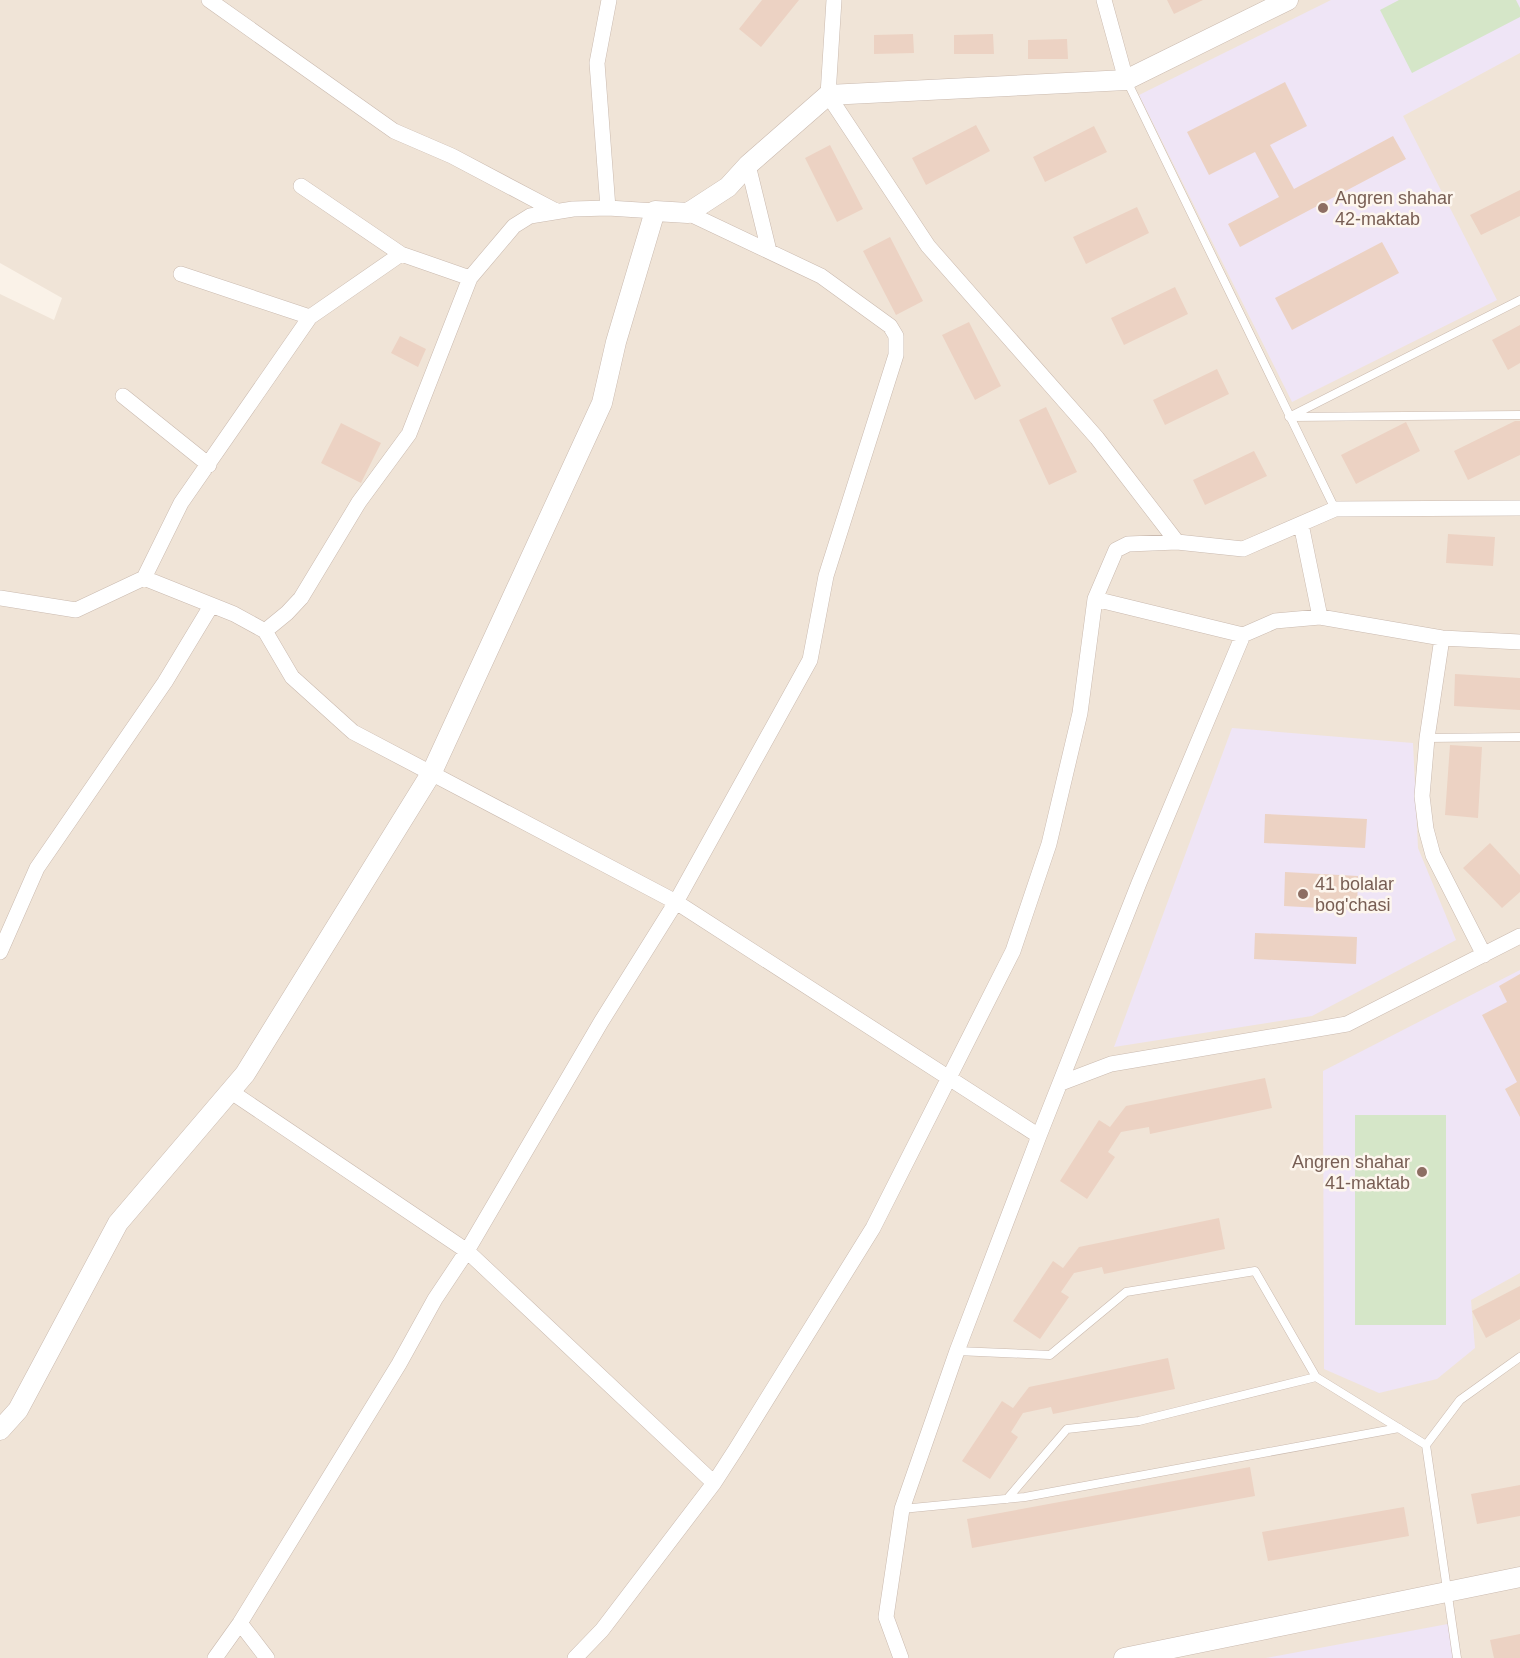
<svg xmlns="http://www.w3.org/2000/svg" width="1520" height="1658" viewBox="0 0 1520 1658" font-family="Arial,sans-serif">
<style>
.residential{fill:#f0e4d7}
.education{fill:#efe5f6}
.green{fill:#d5e6c8}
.building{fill:#ecd2c3}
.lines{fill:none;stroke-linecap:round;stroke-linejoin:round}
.service-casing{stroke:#cabaaf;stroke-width:9}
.minor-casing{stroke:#cabaaf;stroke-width:16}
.tertiary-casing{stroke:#cabaaf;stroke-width:21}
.service{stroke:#fff;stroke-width:8}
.minor{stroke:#fff;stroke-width:15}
.tertiary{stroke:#fff;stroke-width:20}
.education-dot{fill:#8d6e63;stroke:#fdf6ee;stroke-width:2}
.labels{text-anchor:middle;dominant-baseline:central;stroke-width:5;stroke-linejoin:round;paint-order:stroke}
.education-label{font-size:18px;fill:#785e54;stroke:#fdf6ee;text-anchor:start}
</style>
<rect width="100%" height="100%" fill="#faf2e8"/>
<!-- residential -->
<path class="residential" d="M0,0h1520v1658h-1520v-1364l54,26 8,-22 -62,-35z"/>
<!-- education -->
<path class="education" d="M1331,0h189v53l-117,63 94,184 -205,102 -153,-307z
M1232,728l181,15 5,105 38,92 -144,76 -198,31z
M1520,970v303l-49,27 4,48 -38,31 -58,14 -55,-24 -1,-298z
M1453,1623l6,35h-193z"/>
<!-- green -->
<path class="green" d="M1399,0h117l4,8v9l-108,56 -32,-63z
M1355,1115h91v210h-91z"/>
<!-- building -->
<path class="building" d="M762,0h37l-38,47 -22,-18z
M1167,0h36l-29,14z
M913,34l1,19 -40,1v-19z
M993,34l1,20h-40v-19z
M1067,39l1,20h-40v-19z
M1285,82l22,44 -37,19 24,44 99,-53 13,23 -166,88 -12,-23 51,-27 -24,-45 -46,23 -22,-43z
M976,125l14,26 -64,34 -14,-27z
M1094,126l13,26 -62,30 -12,-25z
M830,145l33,64 -26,13 -32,-64z
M1520,190v26l-39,19 -11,-20z
M1137,207l12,26 -63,31 -13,-27z
M890,237l33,64 -27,14 -33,-64z
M1382,242l17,31 -107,57 -17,-32z
M1175,287l13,27 -64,31 -13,-27z
M969,322l32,64 -26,14 -33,-65z
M1520,325v38l-12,7 -16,-30z
M400,336l26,13 -8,18 -27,-14z
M1217,369l12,25 -64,31 -12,-25z
M1046,407l31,65 -28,13 -30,-65z
M1515,421h5v34l-52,25 -14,-29z
M1406,422l14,29 -64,33 -15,-29z
M341,423l40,20 -20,40 -40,-20z
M1254,451l13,25 -62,29 -12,-25z
M1448,534l47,3 -2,29 -47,-3z
M1455,674l65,4v32l-66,-4z
M1450,745l32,2 -4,71 -33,-3z
M1265,814l102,5 -2,29 -101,-5z
M1490,843l30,32v17l-18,16 -39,-40z
M1285,872l73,4 -1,34 -73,-4z
M1255,933l102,4 -1,27 -102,-5z
M1520,974v143l-15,-28 12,-7 -35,-67 25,-13 -8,-16z
M1265,1078l7,30 -122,26 -1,-7 -28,5 -13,20 7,5 -28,42 -27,-18 39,-61 11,7 16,-21z
M1219,1218l6,31 -121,25 -2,-7 -28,6 -13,19 8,5 -29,42 -27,-18 40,-60 10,7 16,-21z
M1520,1286v33l-34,19 -14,-27z
M1168,1358l7,31 -122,25 -2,-7 -28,6 -12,19 7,5 -28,42 -28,-18 40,-60 11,7 16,-21z
M1250,1467l5,29 -283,52 -5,-29z
M1520,1485v31l-43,8 -6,-30z
M1404,1507l5,29 -141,25 -6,-29z
M1520,1634v24h-26l-4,-18z"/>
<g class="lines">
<defs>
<path id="service" d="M1127,81l208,428
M1289,417l231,-117
M1291,417l229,-2
M1427,738l93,-1
M957,1351l93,4 76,-63 129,-21 61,106 110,68
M1007,1499l60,-70 72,-8 177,-44
M902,1509l123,-12 374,-69
M1457,1658l-31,-213 34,-45 60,-43"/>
<path id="minor" d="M209,0l185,131 58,25 104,55
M834,0l-6,95 100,151 169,192 80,104
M1104,0l22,80
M748,165l21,86
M301,186l100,68 69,24
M608,208l-11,-145 12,-63
M181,274l129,43
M123,396l86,69
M1301,524l19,93
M144,578l90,36 31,17 27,46 61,55 323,170 363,234
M0,598l76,12 68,-32 37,-75 129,-186 91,-63
M1095,599l148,36 32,-14 45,-4 122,21 78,4
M265,631l22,-18 14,-15 58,-96 50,-68 61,-156 44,-52 16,-10 43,-7 35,-1 47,3
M1442,638l-15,100 -5,58 4,33 7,26 51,100
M0,952l37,-84 128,-186 46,-76
M1061,1083l50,-19 236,-40 173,-88
M230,1091l237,160 247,232
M240,1623l27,35
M215,1658l25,-35 159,-259 36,-65 32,-48 134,-229 75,-120 134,-242 16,-84 70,-221v-19l-6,-10 -69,-50 -133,-63
M575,1658l27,-28 112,-147 22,-34 137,-221 140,-277 36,-107 31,-131 15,-114 21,-49 12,-6 49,-2 66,7 92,-40 185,-1
M901,1658l-15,-41 16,-108 55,-158 82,-215 100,-253 104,-248"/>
<path id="tertiary" d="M0,1430l18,-20 100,-187 127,-149 187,-302 170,-369 14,-61 39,-131 33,2 40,-26 20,-22 80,-70 298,-15 162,-80
M1124,1658l396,-81"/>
</defs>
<!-- service casing -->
<use href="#service" class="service-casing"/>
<!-- minor casing -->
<use href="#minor" class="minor-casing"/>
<!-- tertiary casing -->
<use href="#tertiary" class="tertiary-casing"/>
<!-- service -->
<use href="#service" class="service"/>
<!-- minor -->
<use href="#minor" class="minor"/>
<!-- tertiary -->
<use href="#tertiary" class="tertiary"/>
</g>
<!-- markers -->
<g class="education-dot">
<circle cx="1323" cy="208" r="6"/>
<circle cx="1303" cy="894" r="6"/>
<circle cx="1422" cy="1172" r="6"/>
</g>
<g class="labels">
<!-- education labels -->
<g class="education-label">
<text x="1335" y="198">Angren shahar<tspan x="1335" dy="21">42-maktab</tspan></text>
<text x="1315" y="884">41 bolalar<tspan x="1315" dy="21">bog'chasi</tspan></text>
<text x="1410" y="1162" text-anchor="end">Angren shahar<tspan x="1410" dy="21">41-maktab</tspan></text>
</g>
</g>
</svg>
